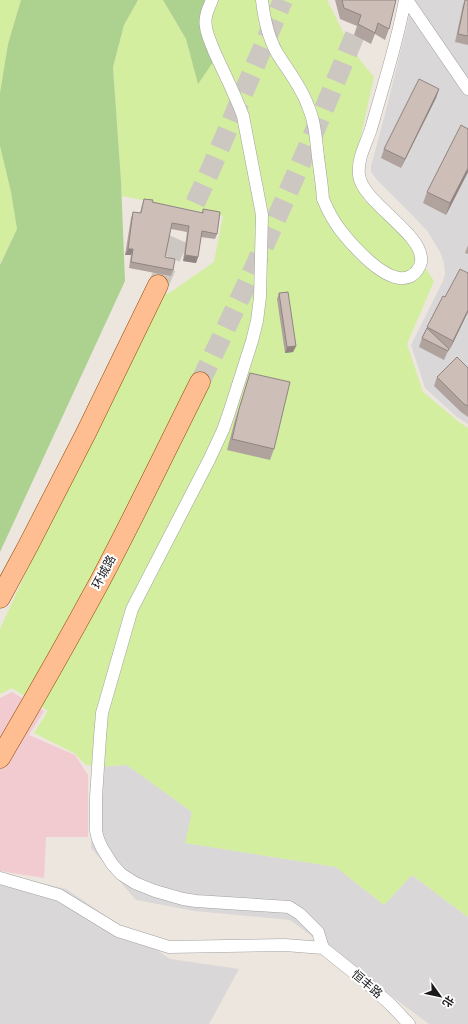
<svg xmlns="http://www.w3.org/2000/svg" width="468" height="1024" viewBox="0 0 468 1024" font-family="'Alegreya Sans','Noto Sans SC',sans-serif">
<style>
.residential{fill:#d9d7d7}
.commercial{fill:#f1cbd0}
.grass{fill:#d2ee9e}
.forest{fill:#add18f}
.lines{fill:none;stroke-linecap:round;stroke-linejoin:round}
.primary-tunnel{stroke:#cdc7c1;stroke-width:20;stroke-dasharray:20 10;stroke-linecap:butt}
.minor-casing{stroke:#a1a1a1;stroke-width:13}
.primary-casing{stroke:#914900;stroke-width:21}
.minor{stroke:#fff;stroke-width:12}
.primary{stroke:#ffbe92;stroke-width:20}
.wall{fill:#b0a39e}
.shaded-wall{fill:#908581}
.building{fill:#cdbeb8;stroke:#908581}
.labels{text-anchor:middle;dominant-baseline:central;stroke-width:4;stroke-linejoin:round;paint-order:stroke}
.street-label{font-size:12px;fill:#1a1a1a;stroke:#fff}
</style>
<rect width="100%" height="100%" fill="#ede6de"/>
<!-- residential -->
<path class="residential" d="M412,0h56v424l-11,-7 -32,-29 -14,-43 32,-64 2,-7 -1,-11 -4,-11 -12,-20 -13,-14 -38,-38 -6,-8v-6l13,-48 24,-96z
M127,765l65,47 -6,31 150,24 48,38 28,-30 56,42v107h-39l-139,-104 -95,-9 -59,-11 -45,-52 4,-81z
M0,871l8,4 58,14 104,70 69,10 -30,55h-209z"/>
<!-- commercial -->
<path class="commercial" d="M12,692l32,19 -15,24 46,20 13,20v62h-42l-2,41 -44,-7v-173z"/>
<!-- grass -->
<path class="grass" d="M0,0h21l-13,44 -8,49z
M138,0h25l23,39 12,44 10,-83h119l17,34 16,26 14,17 -20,90v13l11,21 21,17 20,21 28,42 -27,63 16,48 36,30 9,6v489l-56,-42 -28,30 -48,-38 -151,-24 7,-31 -65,-47 -32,2 -10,-3 -11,-11 -40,-20 14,-22 -36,-23 -12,6v-65l157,-341 11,6 46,-32 9,-46 -101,-20 -9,-129 11,-42z
M0,146l11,46 6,37 -17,35z"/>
<!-- forest -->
<path class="forest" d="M21,0h117l-14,25 -11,42 8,114 4,100 -125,271v-287l17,-36 -6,-37 -11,-46v-53l8,-49z
M163,0h45l5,62 -15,22 -12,-45z"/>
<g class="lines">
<!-- primary-tunnel -->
<path class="primary-tunnel" d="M158,285l55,-121 70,-164
M200,382c61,-125 117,-253 169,-382"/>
<defs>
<path id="minor" d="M212,0c-4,9 -8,18 -6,27 1,8 5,16 8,24 10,22 21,43 29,65l19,99 -2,82 -3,24 -5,20 -23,72 -6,17 -14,30 -77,149 -30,104 -2,24 -4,60v34l2,8 4,9 10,16 9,10 14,9 20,8 28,8 13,2 93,6 11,7 18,18 5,16
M262,0c2,18 6,37 15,53 11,18 24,33 31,53 7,16 8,33 10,51 2,14 4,28 5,42 5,12 11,23 18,32 12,15 48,57 70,45 5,-3 9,-9 10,-14 4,-28 -59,-59 -62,-87 -2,-16 7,-31 12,-46 12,-43 26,-85 34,-129
M407,0l61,89
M0,878l59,17 59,36 51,16 116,-2 38,3
M323,948l45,36 23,21 18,19"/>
<path id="primary" d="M0,598l28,-52 58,-113 72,-148
M0,758c34,-58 67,-116 99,-175 35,-66 67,-133 101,-201"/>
</defs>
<!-- minor casing -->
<use href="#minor" class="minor-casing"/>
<!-- primary casing -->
<use href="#primary" class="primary-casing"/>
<!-- minor -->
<use href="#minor" class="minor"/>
<!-- primary -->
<use href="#primary" class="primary"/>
</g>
<!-- wall -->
<path class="wall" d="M335,0h61l-7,29 -4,11 -10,-6 -4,10 -17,-9 3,-9 -17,-7z
M465,0h3v45l-13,-3 8,-37z
M439,89l-3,9 -35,70 -20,-10 3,-9z
M468,172l-22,43 -23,-12 4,-11z
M144,199l8,3 50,11 1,-4 14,25 -2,5 -14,-2 -3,20 -2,6 -13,-2 4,-29 -16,-3 -6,28 8,13 -2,6 -42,-8 2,-13h-6l6,-37 2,-6 7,1 2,-8z
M468,245v9l-3,-1z
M468,273v39l-18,37 -3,-1 2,1 -5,11 -25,-13 3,-9 21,-42 2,1z
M279,293l17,53 -3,6 -8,1 -8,-54z
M468,368v49l-7,-5 -27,-26 3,-9z
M250,373l24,76 -4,11 -43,-10 8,-30z"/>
<!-- shaded-wall -->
<path class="shaded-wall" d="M439,89l-3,9 -35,70 4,-9z
M468,168v4l-22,43 4,-12z
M128,249h5l-2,6h-6z
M185,255l13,2 -2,6 -13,-2z
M468,310v2l-18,37 3,-8z
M296,346l-3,6 -8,1 2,-6z"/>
<!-- building -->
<path class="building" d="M342,0h54l-7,29 -11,-6 -3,10 -17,-9 3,-9 -17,-7z
M465,0h3v36l-10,-2z
M419,79l20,10 -34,70 -21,-10z
M461,125l7,4v39l-18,35 -23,-11z
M144,199l9,1 -1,2 51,11v-4l17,3 -3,22 -15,-3 -4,26 -13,-2 4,-29 -17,-3 -7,34 10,2 -2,11 -42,-8 2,-13h-5l5,-37 8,1z
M460,269l8,4v37l-15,31 -26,-14 16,-31 2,1z
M288,292l8,54 -9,1 -8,-54z
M427,328l22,21 -1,2 -26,-13z
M457,357l11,11v38l-4,-2 -27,-27z
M250,373l40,9 -16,67 -42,-10 7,-30z"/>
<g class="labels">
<!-- street labels -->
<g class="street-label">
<text transform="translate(104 572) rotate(-62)">环城路</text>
<text transform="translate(367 984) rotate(40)">恒丰路</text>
</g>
</g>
<!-- north arrow -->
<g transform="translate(440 996) rotate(123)" stroke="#ffffff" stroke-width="3" paint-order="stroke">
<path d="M0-3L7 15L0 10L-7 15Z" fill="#1a1a1a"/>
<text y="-6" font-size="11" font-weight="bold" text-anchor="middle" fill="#1a1a1a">北</text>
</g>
</svg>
